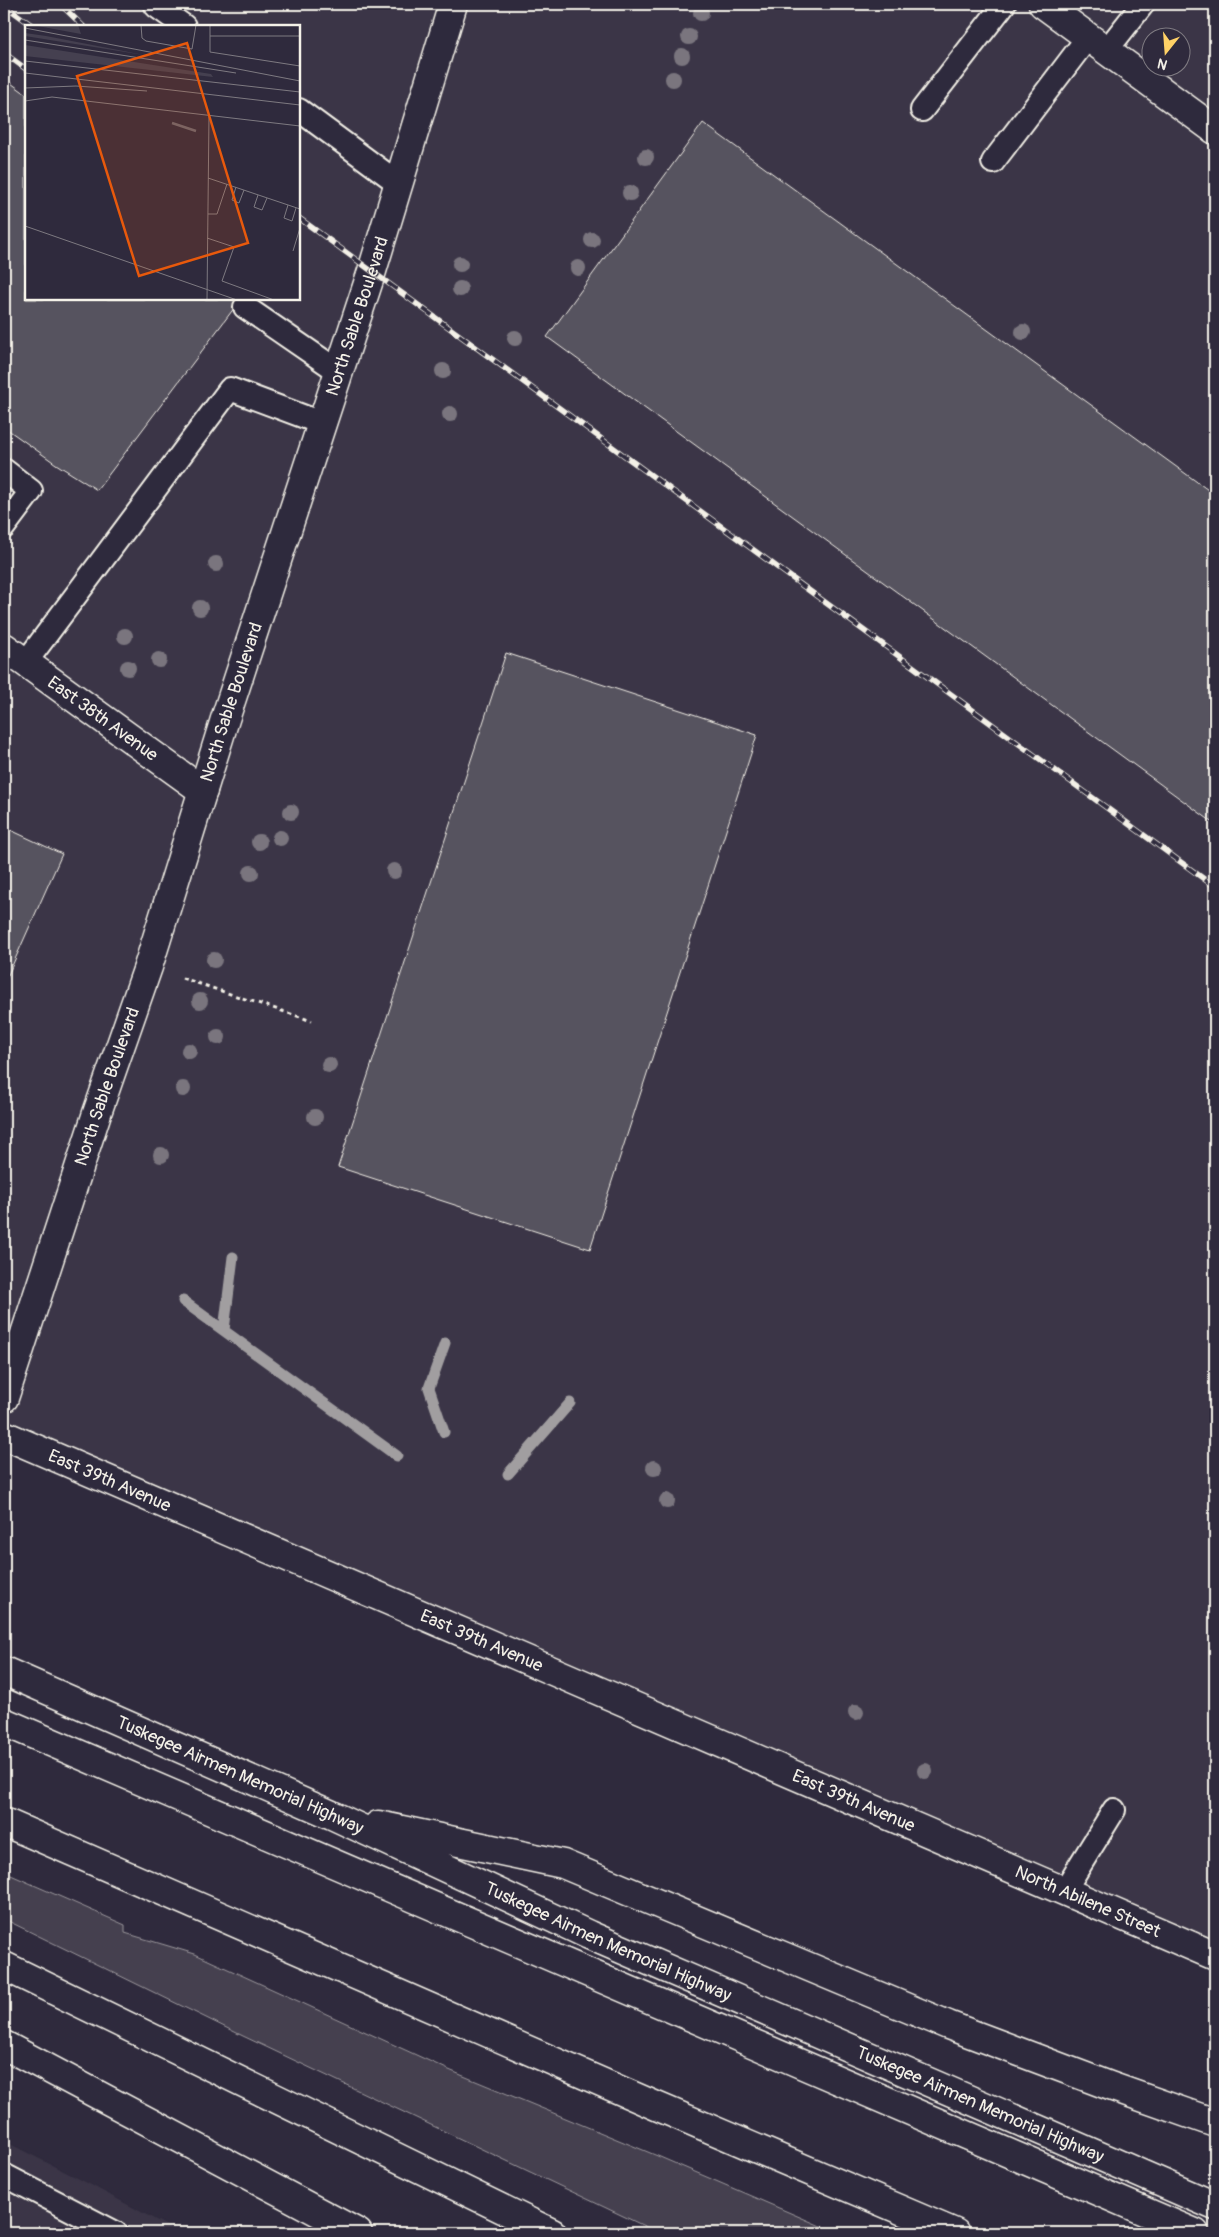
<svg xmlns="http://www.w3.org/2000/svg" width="1219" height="2237" viewBox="0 0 1219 2237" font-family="Pangolin,sans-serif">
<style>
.built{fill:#3b3647;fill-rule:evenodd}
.green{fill:#454050;stroke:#9c989c}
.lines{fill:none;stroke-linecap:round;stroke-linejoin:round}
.stream{stroke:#a19ea0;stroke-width:11}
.building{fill:#56525f;stroke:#f4f1e8}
.lane-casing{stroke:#f4f1e8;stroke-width:26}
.street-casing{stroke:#f4f1e8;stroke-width:31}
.highway-casing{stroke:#f4f1e8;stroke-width:31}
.path{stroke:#f4f1e8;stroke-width:3;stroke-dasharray:4 4;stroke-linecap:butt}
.lane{stroke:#2f2a3d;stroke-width:22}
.street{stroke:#2f2a3d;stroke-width:28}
.highway{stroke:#2f2a3d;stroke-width:28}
.rail-casing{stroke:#f4f1e8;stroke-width:5.5}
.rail{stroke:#2f2a3d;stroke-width:4;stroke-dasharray:11;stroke-linecap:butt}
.tree{fill:#7a757e}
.labels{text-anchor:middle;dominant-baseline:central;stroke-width:4;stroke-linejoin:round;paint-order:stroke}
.street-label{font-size:18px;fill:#f4f1e8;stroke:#2f2a3d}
.inset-river{fill:none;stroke:#6a6670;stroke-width:2.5}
.inset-road{fill:none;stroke:#7e7a81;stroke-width:1}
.view{fill:#e8590c;fill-opacity:0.15;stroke:#e8590c;stroke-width:2.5}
.inset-edge{fill:none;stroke:#f4f1e8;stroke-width:2.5}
</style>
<rect width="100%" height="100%" fill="#2f2a3d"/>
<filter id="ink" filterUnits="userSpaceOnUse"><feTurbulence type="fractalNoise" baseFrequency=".02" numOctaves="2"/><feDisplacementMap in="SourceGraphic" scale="10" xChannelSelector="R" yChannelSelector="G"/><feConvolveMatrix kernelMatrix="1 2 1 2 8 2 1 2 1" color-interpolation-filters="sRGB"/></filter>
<g filter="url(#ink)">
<!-- built -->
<path class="built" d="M4,4h1211v1952l-1211,-521zM26,26h273v273h-273zM1152,38h30v30h-30z
M4,2141l87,44 89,48h-176z"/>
<!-- green -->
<path class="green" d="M4,1872l121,53v8l70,21 254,116 211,87 177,76h-178l-416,-197 -239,-117z"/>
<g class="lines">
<!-- stream -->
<path class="stream" d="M183,1301l214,155
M224,1330l9,-73
M444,1432l-15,-44 16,-45
M508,1474l62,-71"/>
</g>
<!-- building -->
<path class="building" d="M4,78l22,16v205h215l-144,191 -41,-26 -52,-37z
M703,123l512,372v329l-668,-487z
M506,653l251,82 -167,514 -252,-82z
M4,827l58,27 -58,130z"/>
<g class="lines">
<defs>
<path id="lane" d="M157,4l-1,2 28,20
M1106,51l37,-47
M299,110l99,73
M922,110l82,-106
M993,162l95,-125
M245,307l93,64
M4,470l27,21 -27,36
M26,662l204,-273 91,34
M1064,1891l50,-81
M4,2175l112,58"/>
<g id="street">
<path d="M1043,4l172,126"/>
<path id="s1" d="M4,647l199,144"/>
<path id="s2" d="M4,1398l93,-285 51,-146 77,-248 147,-448 81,-267"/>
<path id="s3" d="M4,1435l1211,521"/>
</g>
<g id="highway">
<path id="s4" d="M4,1671l328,144 257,120 626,271"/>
<path d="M4,1722l1191,511"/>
<path d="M4,1822l650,283 301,128"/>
<path d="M378,1825l185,39 385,161 162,61 105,37"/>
<path d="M4,1966l548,267"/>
<path d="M4,2045l354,188"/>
</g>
</defs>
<!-- lane casing -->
<use href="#lane" class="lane-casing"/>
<!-- street casing -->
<use href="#street" class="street-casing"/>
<!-- highway casing -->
<use href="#highway" class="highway-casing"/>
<!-- path -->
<path class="path" d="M182,978l130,43"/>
<!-- lane -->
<use href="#lane" class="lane"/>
<!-- street -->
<use href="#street" class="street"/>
<!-- highway -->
<use href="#highway" class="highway"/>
<defs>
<path id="rail" d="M60,4l23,22
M4,5l29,21
M4,53l22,16
M299,218l916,669"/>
</defs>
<!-- rail casing -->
<use href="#rail" class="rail-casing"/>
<!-- rail -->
<use href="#rail" class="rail"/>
</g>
<!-- trees -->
<g class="tree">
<circle cx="701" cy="13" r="8"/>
<circle cx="689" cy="37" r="8"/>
<circle cx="682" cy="56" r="8"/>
<circle cx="673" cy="79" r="8"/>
<circle cx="646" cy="157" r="8"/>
<circle cx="630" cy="193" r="8"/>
<circle cx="592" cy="240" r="8"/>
<circle cx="460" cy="264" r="8"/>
<circle cx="578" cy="268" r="8"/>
<circle cx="460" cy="289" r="8"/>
<circle cx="1023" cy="332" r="8"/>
<circle cx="515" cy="338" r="8"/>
<circle cx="443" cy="371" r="8"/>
<circle cx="450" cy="414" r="8"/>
<circle cx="216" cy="564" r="8"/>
<circle cx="200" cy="608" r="8"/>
<circle cx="125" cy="636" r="8"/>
<circle cx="159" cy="660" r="8"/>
<circle cx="128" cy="668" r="8"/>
<circle cx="291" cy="812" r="8"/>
<circle cx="280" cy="838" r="8"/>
<circle cx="259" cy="842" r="8"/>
<circle cx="394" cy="871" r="8"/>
<circle cx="251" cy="873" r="8"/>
<circle cx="214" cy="960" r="8"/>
<circle cx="200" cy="1001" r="8"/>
<circle cx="218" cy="1037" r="8"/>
<circle cx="189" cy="1051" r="8"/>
<circle cx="329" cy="1065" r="8"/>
<circle cx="183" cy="1089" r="8"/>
<circle cx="315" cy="1117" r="8"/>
<circle cx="161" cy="1155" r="8"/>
<circle cx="654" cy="1468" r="8"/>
<circle cx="667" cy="1501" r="8"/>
<circle cx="856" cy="1712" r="8"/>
<circle cx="925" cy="1771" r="8"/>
</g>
</g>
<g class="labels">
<!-- street labels -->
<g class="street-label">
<text stroke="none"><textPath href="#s2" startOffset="1138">North Sable Boulevard</textPath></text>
<text stroke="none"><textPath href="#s2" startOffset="732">North Sable Boulevard</textPath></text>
<text stroke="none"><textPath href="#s1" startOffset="122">East 38th Avenue</textPath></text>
<text stroke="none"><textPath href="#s2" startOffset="328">North Sable Boulevard</textPath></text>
<text stroke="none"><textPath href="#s3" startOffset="115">East 39th Avenue</textPath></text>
<text stroke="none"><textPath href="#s3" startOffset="520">East 39th Avenue</textPath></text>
<text stroke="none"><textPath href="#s4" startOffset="258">Tuskegee Airmen Memorial Highway</textPath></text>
<text stroke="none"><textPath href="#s3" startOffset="925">East 39th Avenue</textPath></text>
<text stroke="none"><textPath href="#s3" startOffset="1180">North Abilene Street</textPath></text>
<text stroke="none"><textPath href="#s4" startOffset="662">Tuskegee Airmen Memorial Highway</textPath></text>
<text stroke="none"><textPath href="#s4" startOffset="1068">Tuskegee Airmen Memorial Highway</textPath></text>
</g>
</g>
<!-- overview -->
<g transform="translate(25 25)">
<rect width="275" height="275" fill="#2f2a3d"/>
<path d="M8,0h45l3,9 -38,-7zM0,8l21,3 98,19 -119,-19zM0,20l186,29 2,3 -188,-21z" fill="#454050"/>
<path class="inset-river" d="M147,98l24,8"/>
<path class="inset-road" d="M116,0l1,13 4,3 46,8 4,-24M185,0v11h90M0,3l275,53M185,11v16l90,14M0,15l211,33M0,36l275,31M0,48l275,32M0,63l51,-2 71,5M0,76l27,-4 248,29M183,153l92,31M211,162l-4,13 7,3 5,-13M233,170l-4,12 8,3 5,-12M263,180l-4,13 8,3 4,-13M183,189h9l10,-30M0,201l212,74M182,213l27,9 -12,34 52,19M268,226l7,-23M182,275l2,-185"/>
<path class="view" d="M162,18l61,200 -109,33 -62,-200z"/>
<rect width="275" height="275" class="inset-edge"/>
</g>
<!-- margin -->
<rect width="1219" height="2237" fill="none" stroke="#2f2a3d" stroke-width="20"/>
<rect x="10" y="10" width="1199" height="2217" fill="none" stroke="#f4f1e8" stroke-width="2" filter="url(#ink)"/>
<!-- north arrow -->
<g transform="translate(1166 52) rotate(197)"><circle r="24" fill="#2f2a3d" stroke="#7e7a81"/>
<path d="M0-4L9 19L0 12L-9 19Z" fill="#ffd166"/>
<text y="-8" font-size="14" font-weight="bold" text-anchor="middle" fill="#f4f1e8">N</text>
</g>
</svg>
